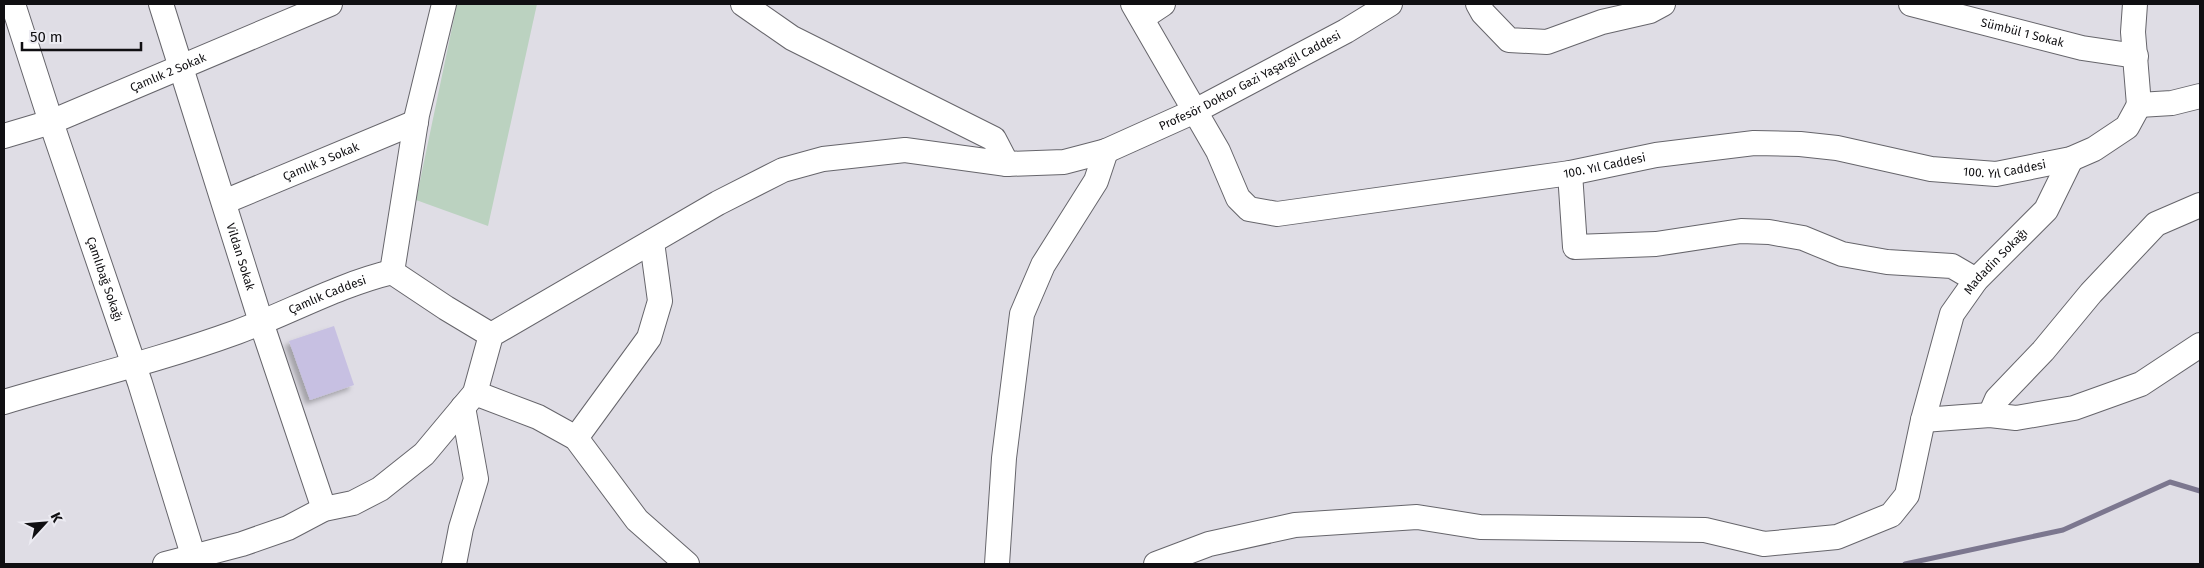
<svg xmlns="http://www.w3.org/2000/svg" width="2204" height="568" viewBox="0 0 2204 568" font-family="'Fira Sans',sans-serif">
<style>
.green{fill:#bbd2c0}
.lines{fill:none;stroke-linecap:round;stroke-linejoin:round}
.stream{stroke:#7c778f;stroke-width:5}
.building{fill:#c7c0e2;filter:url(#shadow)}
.minor-casing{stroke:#66656b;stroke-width:26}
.minor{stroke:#fff;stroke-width:24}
.labels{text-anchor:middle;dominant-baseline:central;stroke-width:4;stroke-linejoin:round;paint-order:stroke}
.street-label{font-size:12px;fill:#100f12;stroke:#ecebf2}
</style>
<defs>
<filter id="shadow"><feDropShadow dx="-4.5" dy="4.5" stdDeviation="2.5" flood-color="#0004"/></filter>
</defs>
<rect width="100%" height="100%" fill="#dfdde5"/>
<!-- green -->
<path class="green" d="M457,4h80l-49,222 -72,-26z"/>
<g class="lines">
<!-- stream -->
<path class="stream" d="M1905,564l158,-34 107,-48 30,9"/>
</g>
<!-- building -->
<path class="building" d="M334,326l20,59 -44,15 -21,-59z"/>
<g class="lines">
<defs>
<g id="minor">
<path id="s1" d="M13,4l38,118 89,261 53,172"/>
<path id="s2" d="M161,4l100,318 63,187"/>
<path d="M743,4l49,34 202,101 13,25"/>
<path id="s3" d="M1133,4l85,147 20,47 11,11 28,5 293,-41 86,-18 98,-12 46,1 37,4 94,21 65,5 75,-15 23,-10 33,-22 12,-22"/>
<path d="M1478,4l5,9 26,27 38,2 55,-20 48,-11 13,-7"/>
<path id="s4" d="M1911,4l171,44 54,8"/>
<path d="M2135,4l-2,28 6,73"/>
<path d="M1142,18l21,-14"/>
<path d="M2139,105l33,-2 28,-7"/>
<path id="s5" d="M4,136l47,-14 279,-118"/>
<path d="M1570,173l5,74 81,-3 85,-13 28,1 34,6 39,16 45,8 65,4 24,14"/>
<path id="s6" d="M224,202l192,-80"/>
<path d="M392,272l25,-157 27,-111"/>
<path d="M392,272l54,36 45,27"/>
<path d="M475,393l63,24 38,21 61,82 50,44"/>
<path id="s7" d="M4,402c77,-23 156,-42 233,-70 52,-19 101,-47 155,-60"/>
<path d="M1990,415l7,-16 46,-48 48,-58 65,-69 44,-19"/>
<path d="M1923,420l67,-5 26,3 58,-10 67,-24 59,-39"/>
<path d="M576,438l73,-100 11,-37 -8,-59"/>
<path id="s8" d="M165,564l77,-20 46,-16 36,-19 29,-6 27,-14 44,-35 51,-61 16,-58 227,-132 65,-33 40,-11 82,-9 102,14 57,-2 42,-11 89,-40 151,-80 44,-27"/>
<path d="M454,564l7,-36 15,-49 -13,-72"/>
<path d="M997,564l7,-106 18,-144 21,-49 53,-84 10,-30"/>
<path id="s9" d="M1156,564l53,-20 86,-19 122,-8 63,10 225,3 59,14 73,-7 54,-22 16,-20 16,-75 29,-106 24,-34 70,-70 25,-51"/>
</g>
</defs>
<!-- minor casing -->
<use href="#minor" class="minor-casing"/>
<!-- minor -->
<use href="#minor" class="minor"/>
</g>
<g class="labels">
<!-- street labels -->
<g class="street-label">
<text stroke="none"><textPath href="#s4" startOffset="115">Sümbül 1 Sokak</textPath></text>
<text stroke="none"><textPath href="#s5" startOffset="176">Çamlık 2 Sokak</textPath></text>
<text stroke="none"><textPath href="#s8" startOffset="1248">Profesör Doktor Gazi Yaşargil Caddesi</textPath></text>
<text stroke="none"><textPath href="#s6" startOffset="105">Çamlık 3 Sokak</textPath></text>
<text stroke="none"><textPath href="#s3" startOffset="596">100. Yıl Caddesi</textPath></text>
<text stroke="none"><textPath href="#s3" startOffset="1001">100. Yıl Caddesi</textPath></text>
<text stroke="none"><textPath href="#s2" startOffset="265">Vildan Sokak</textPath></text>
<text stroke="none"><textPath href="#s9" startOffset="1029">Madadin Sokağı</textPath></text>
<text stroke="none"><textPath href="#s1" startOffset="290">Çamlıbağ Sokağı</textPath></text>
<text stroke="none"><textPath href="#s7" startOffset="341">Çamlık Caddesi</textPath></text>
</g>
</g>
<!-- border -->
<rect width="2204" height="568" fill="none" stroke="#100f12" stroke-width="10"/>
<!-- north arrow -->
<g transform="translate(45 523) rotate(64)" stroke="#ecebf2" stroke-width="4" paint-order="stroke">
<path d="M0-4L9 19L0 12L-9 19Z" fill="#100f12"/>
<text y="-8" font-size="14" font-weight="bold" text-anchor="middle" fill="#100f12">K</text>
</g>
<!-- scale -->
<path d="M22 42v8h119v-8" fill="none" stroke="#100f12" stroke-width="2.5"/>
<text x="30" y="42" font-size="15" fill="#100f12" stroke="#ecebf2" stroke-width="4" paint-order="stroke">50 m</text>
</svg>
